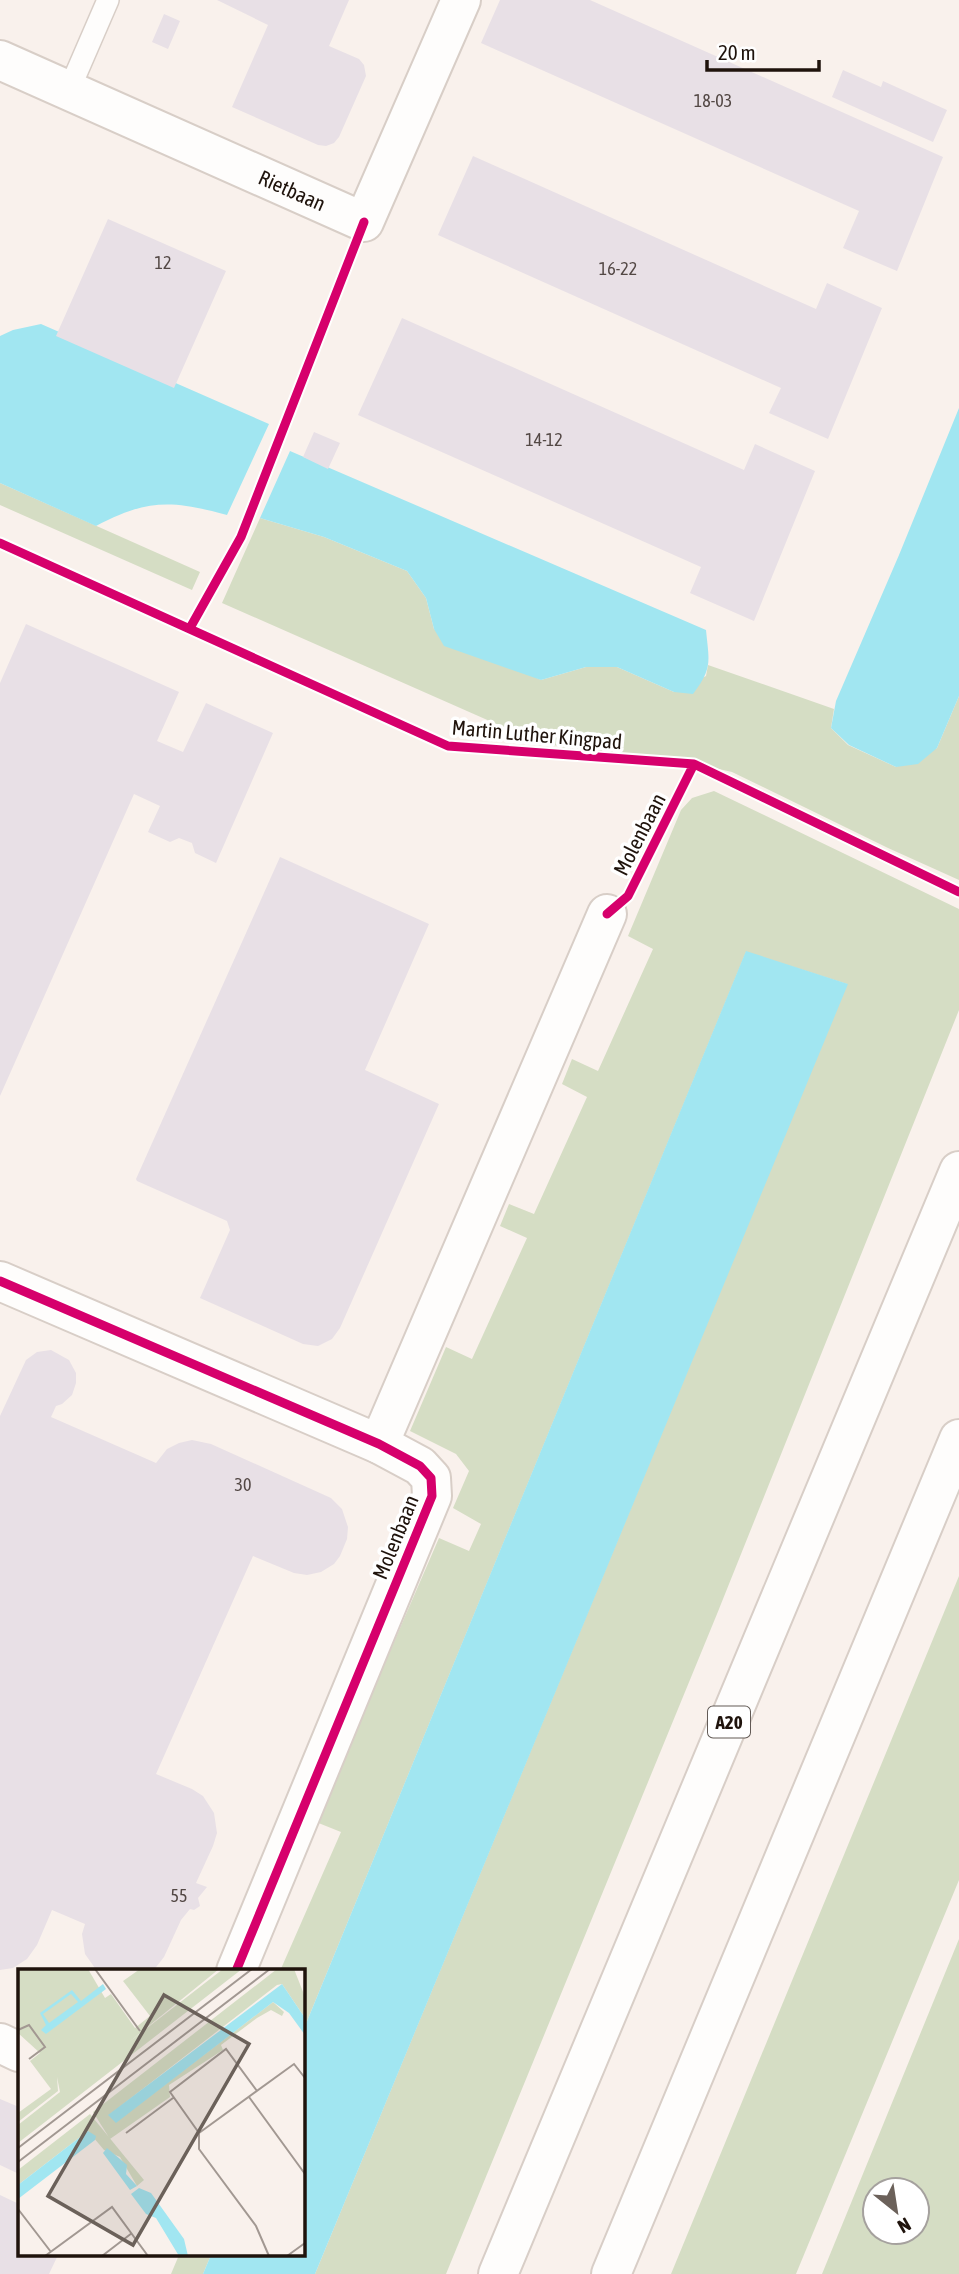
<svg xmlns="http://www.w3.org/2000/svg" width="959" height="2274" viewBox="0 0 959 2274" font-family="'Asap Condensed',sans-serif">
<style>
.green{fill:#d5ddc4;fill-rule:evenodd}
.water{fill:#a1e6f1}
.building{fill:#e8e0e6}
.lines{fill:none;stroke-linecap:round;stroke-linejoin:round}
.service-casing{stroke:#d8cec7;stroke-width:24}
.minor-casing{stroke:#d8cec7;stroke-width:42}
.motorway-casing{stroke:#d8cec7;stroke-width:42}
.service{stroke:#fefdfc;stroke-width:21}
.minor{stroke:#fefdfc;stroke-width:38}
.motorway{stroke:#fefdfc;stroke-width:38}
.cycleway-casing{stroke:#fff;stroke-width:13}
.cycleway{stroke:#d6006c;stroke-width:9}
.labels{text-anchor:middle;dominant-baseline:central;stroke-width:7;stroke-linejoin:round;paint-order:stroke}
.number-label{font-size:18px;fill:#534845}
.shield{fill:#fff;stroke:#625a55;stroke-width:2}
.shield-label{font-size:19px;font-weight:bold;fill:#1f130c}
.street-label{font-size:21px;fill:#1f130c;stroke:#fff}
.inset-road{fill:none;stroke:#a29892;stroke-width:2}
.view{fill:#6b615a;fill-opacity:0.15;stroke:#6b615a;stroke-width:3.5}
.inset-edge{fill:none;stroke:#1f130c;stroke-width:3.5}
</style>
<rect width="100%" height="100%" fill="#f9f1ec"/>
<!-- green -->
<path class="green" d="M0,483l200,89 -8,18 -192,-85z
M260,518l64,19 83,34 19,27 8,31 107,51 45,-13h31l57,25 32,-16 2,-11 126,44 -3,19 17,17 48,22 41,-19 22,-52v184l-71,-32 -156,-76 -62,-14 -105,-10 -37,-10 -306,-135z
M714,791l245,118v101l-242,604 -271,660h-131l532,-1290 -101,-32 -443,1079v-60h-23l61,-139 -25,-10 123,-284 30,13 12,-27 -28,-16 16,-37 -13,-17 -46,-23 36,-84 26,12 55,-121 -27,-12 9,-22 25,10 53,-117 -25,-13 10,-25 26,12 55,-122 -25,-13 53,-126 11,-12z
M959,1576v304l-163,394h-125z
M959,1939v335h-137zM875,2190h42v42h-42z
M179,2255h32l-8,19h-32z"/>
<!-- water -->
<path class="water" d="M41,324l228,100 -42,91c-55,-15 -80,-16 -131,11l-96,-43v-147l13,-6z
M959,408v288l-22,52 -19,16 -22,3 -47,-22 -18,-17 5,-27 63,-146z
M290,451l416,179c3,31 7,38 -13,64l-19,-2 -57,-25h-31l-45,13 -97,-34 -10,-17 -8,-31 -19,-27 -83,-34 -64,-19z
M746,951l102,33 -533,1290h-112l8,-19h92v-224z"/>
<!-- building -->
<path class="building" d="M217,0h132l-20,46 30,13 5,6 2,11 -27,61 -5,6 -8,3 -8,-1 -86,-38 36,-82z
M500,0h90l353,157 -46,114 -54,-23 16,-37 -378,-168z
M164,14l16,7 -12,28 -16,-7z
M843,70l38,17 2,-6 64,29 -14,32 -101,-45z
M473,156l343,153 11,-26 55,25 -54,131 -59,-26 12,-25 -343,-153z
M108,219l118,52 -52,117 -118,-52z
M402,318l342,152 11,-26 60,27 -61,150 -64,-28 11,-26 -343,-152z
M314,432l26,11 -12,26 -25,-12z
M26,624l153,68 -22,49 26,11 23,-49 67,30 -57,130 -21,-10 -3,-10 -13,-5 -9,4 -22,-10 12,-26 -26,-12 -134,302v-413z
M280,857l149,67 -64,146 74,34 -99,224 -8,11 -14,7 -15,-2 -103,-46 30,-68 -3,-9 -90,-40 -1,-2z
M51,1350l18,10 7,13v10l-4,12 -10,9 -6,2 -5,11 105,46 11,-14 12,-6 13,-3 19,4 120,54 11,11 6,18 -1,12 -7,17 -6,8 -13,8 -14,3 -13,-2 -41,-17 -97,218 36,15 11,7 11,17 3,20 -4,13 -17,37 11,4 -9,11 2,8 -6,4 -4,-1 -9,11 -17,37 -11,14h-56l-12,-17 -3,-20 3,-10 -33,-14 -15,35 -10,14 -14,9 -13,2v-554l26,-56 11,-8z
M0,2099l19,8v67l-19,-9z
M0,2195l19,9v51h39l-9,19h-49z"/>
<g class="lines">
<defs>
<path id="service" d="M69,90l39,-90"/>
<g id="minor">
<path id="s1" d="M0,60l364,162 97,-222"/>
<path d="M0,1281l379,163 41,22 11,12 1,18 -196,475"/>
<path d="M379,1444l228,-530"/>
<path d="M0,2043l19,9"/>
</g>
<path id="motorway" d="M498,2274l461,-1103
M611,2274l348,-835"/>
</defs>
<!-- service casing -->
<use href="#service" class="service-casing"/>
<!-- minor casing -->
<use href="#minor" class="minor-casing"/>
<!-- motorway casing -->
<use href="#motorway" class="motorway-casing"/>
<!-- service -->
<use href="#service" class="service"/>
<!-- minor -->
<use href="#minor" class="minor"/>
<!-- motorway -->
<use href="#motorway" class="motorway"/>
<defs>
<path id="cycleway" d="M0,543l448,203 246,18 265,128
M190,628l51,-91 123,-315
M607,914l21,-18 66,-132
M0,1281l379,163 41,22 11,12 1,18 -196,475"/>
</defs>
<!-- cycleway casing -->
<use href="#cycleway" class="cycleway-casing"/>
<!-- cycleway -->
<use href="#cycleway" class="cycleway"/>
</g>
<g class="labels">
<!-- number labels -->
<g class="number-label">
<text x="713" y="100">18-03</text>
<text x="163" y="262">12</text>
<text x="618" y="268">16-22</text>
<text x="544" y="439">14-12</text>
<text x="243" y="1484">30</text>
<text x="179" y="1895">55</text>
</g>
<!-- shield labels -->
<rect class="shield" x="708" y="1706.5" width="42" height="31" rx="5"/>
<g class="shield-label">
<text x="729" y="1722">A20</text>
</g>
<!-- street labels -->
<g class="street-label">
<text stroke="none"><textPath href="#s1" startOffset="320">Rietbaan</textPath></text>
<text transform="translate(537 734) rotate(5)">Martin Luther Kingpad</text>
<text transform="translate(639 834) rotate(-63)">Molenbaan</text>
<text transform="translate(395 1537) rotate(-68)">Molenbaan</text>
</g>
</g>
<!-- overview -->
<g transform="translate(18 1969)">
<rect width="287" height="287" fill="#f9f1ec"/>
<path d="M0,0h70l17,29 6,-4 24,34 15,-12 -27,-35 17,-12h79l-90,73 94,-73h19l-224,174v-18l42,-33 -3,-15 1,14 -40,31v-9l33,-24 -21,-28 10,-8 -22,-20zM259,0h17l11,28v21l-23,-34 -5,1 -168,130 7,7 157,-120 11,10 -2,4 -11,-6 -14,8 -36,27 2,5 -54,35 1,12 -60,42 -17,-27zM72,145l54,66 -7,6 -17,-29 -16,-7 -16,-19 -70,54v-15z" fill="#d5ddc4"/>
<path d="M85,15l3,5 -60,45 -5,-4 5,-5 -6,-12 32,-23 9,11zM53,25l7,8 -29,21 -6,-9zM264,15l23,34v17l-16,-22 -16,-11 -157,121 -8,-8zM70,162l8,5 -1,4 -77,59v-14zM89,179l20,17 -1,9 11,12 -7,4 -27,-37zM121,219l12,5 33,46 4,17h-9l-23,-38 -10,-4 -15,-20z" fill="#a1e6f1" fill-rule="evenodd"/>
<path class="inset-road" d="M77,0l45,62M0,61l11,-5 16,22 -16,12M239,122l-31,-42 -56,43 29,41v16l57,77 13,30M231,128l56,77M108,164l47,-35M181,164l95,-69 11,14M0,179l234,-179M0,193l252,-193M0,240l33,43M27,287l67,-49 36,49M84,287l30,-23M269,287l18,-13"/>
<path class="view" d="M146,26l85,49 -116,201 -85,-49z"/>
<rect width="287" height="287" class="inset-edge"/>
</g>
<!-- north arrow -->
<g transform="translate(896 2211) rotate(150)"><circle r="33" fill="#ffffff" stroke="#a5a19e" stroke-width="2"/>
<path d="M0-5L12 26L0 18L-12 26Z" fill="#6b615a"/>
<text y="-10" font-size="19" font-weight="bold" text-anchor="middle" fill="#1f130c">N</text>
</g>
<!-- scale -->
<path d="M707 60v10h112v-10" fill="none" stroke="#1f130c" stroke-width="3.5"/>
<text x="718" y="60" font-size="21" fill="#1f130c" stroke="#ffffff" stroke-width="5" paint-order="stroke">20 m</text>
</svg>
